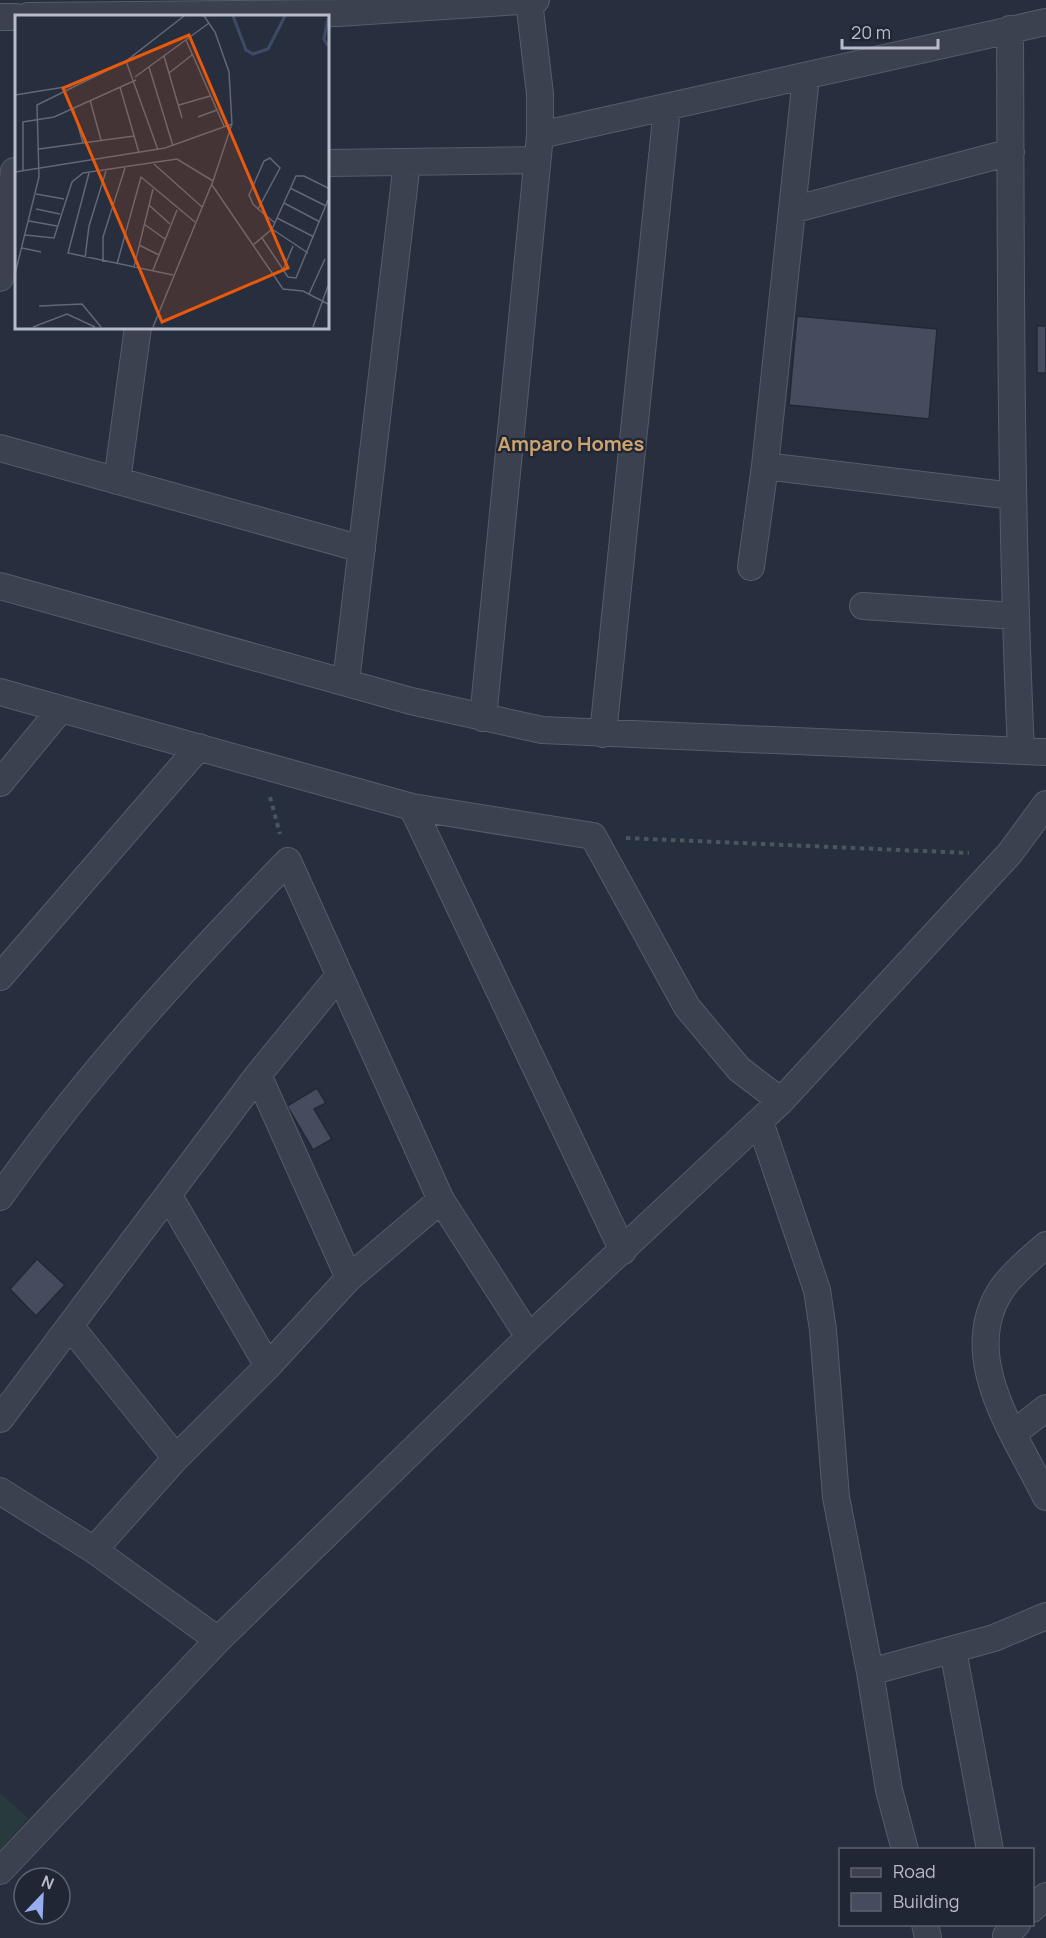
<svg xmlns="http://www.w3.org/2000/svg" width="1046" height="1938" viewBox="0 0 1046 1938" font-family="Manrope,sans-serif">
<style>
.pitch{fill:#293a3f}
.building{fill:#444c5d;stroke:#222836;stroke-width:1.5}
.lines{fill:none;stroke-linecap:round;stroke-linejoin:round}
.minor-casing{stroke:#565c69;stroke-width:28}
.path{stroke:#47575c;stroke-width:4;stroke-dasharray:4.5 4.5;stroke-linecap:butt}
.minor{stroke:#3b414e;stroke-width:26}
.labels{text-anchor:middle;dominant-baseline:central;stroke-width:4.5;stroke-linejoin:round;paint-order:stroke}
.neighbourhood-label{font-size:20px;font-weight:bold;fill:#cda36f;stroke:#202634}
.inset-river{fill:none;stroke:#3f4a66;stroke-width:3}
.inset-road{fill:none;stroke:#616776;stroke-width:1.5}
.view{fill:#e8590c;fill-opacity:0.15;stroke:#e8590c;stroke-width:3}
.inset-edge{fill:none;stroke:#b8bcc9;stroke-width:3}
</style>
<rect width="100%" height="100%" fill="#272e3e"/>
<!-- pitch -->
<path class="pitch" d="M0,1793l28,25 -28,32z"/>
<!-- building -->
<path class="building" d="M797,316l140,13 -8,90 -140,-14z
M1037,326h9v47h-9z
M317,1088l9,15 -12,6 18,30 -19,11 -26,-44z
M37,1259l28,26 -29,31 -26,-27z"/>
<g class="lines">
<defs>
<path id="minor" d="M28,16l310,-3 198,-13
M0,17h16
M1010,29c1,240 0,481 11,722
M540,135l506,-113
M327,163l210,-3
M792,210l219,-58
M0,278l14,-107
M0,448l362,101
M765,466l248,30
M117,481l21,-154
M751,567l14,-101 41,-389
M0,586l411,115 131,29 504,22
M863,606l152,10
M346,682l61,-520
M0,692l412,115 181,29 94,171 52,62 42,32
M483,718l57,-583v-41l-11,-93
M603,734l64,-626
M0,783l60,-73
M412,807l211,444
M0,977l199,-230
M258,1075l91,203
M760,1122l57,168 6,40 13,167 34,175 19,118 16,60
M169,1196l99,170
M0,1197c85,-121 185,-230 288,-336l153,339 88,137
M1046,1245c-15,13 -31,26 -43,42 -47,68 12,147 43,210
M70,1326l106,132
M0,1419l258,-344 80,-98
M1014,1433l32,-25
M0,1491l94,59 124,90
M94,1550l82,-92 92,-92 81,-88 92,-78
M953,1650l37,200
M870,1672l124,-34 52,-22
M0,1871l218,-231 311,-303 252,-236 229,-248 36,-49
M1032,1909l14,-13
M925,1924l3,14
M1006,1936l11,-12"/>
</defs>
<!-- minor casing -->
<use href="#minor" class="minor-casing"/>
<!-- path -->
<path class="path" d="M270,797l10,37
M626,838l343,15"/>
<!-- minor -->
<use href="#minor" class="minor"/>
</g>
<g class="labels">
<!-- neighbourhood labels -->
<g class="neighbourhood-label">
<text x="571" y="443">Amparo Homes</text>
</g>
</g>
<!-- overview -->
<g transform="translate(15 15)">
<rect width="314" height="314" fill="#272e3e"/>
<path class="inset-river" d="M218,1l13,34 7,4 15,-5 17,-33M313,3l-4,21 4,7"/>
<path class="inset-road" d="M171,25l38,86M149,41l18,62M111,46l32,89M134,52l24,79M154,58l23,-18M120,62l74,-54M105,72l19,66M0,80l56,-9M75,85l11,40M164,90l31,-9M58,93l10,35M183,102l19,-7M24,134l95,-13M139,149l48,43M8,155v-48l31,-5 82,-37M0,157l150,-24 67,-24M74,158l-21,80 105,22M197,170l71,104 20,2 25,13M275,173l36,18M21,179l28,5M269,188l36,19M134,190l21,19M21,194l24,5M243,194l22,-41 -10,-10 -6,3 -15,34 4,9 5,5 17,14M262,203l37,19M14,206l28,5M129,209l21,15M257,214l36,24M10,220l29,3 18,-56 11,-9 94,-14 36,22M247,223l26,39 8,1 32,-78M124,230l20,10M238,230l19,-16 24,-53h8l24,12M7,233l19,4M70,243l4,-32 17,-55M88,247v-25l22,-69M102,249l24,-87 54,45M119,252l19,-78M138,255l24,-60M268,255l10,-24M0,259l24,-97 -2,-72 89,-44 58,-45M294,279l16,-35M24,291l43,-2 19,23M18,312l34,-13 28,13M138,312l60,-146 19,-57 -3,-52 -14,-40 -11,-16M298,312l15,-41"/>
<path class="view" d="M174,20l99,233 -126,54 -99,-234z"/>
<rect width="314" height="314" class="inset-edge"/>
</g>
<!-- legend -->
<rect x="839" y="1848" width="195" height="78" fill="#202634" stroke="#5d6270" stroke-width="1.5"/>
<rect x="851" y="1868" width="30" height="9" fill="#3b414e" stroke="#5d6270" stroke-width="1.5"/>
<text x="893" y="1878" font-size="18" fill="#b8bcc9">Road</text>
<rect x="851" y="1893" width="30" height="18" fill="#444c5d" stroke="#5d6270" stroke-width="1.5"/>
<text x="893" y="1908" font-size="18" fill="#b8bcc9">Building</text>
<!-- north arrow -->
<g transform="translate(42 1896) rotate(23)"><circle r="28" fill="#202634" stroke="#5d6270" stroke-width="1.5"/>
<path d="M0-4.5L10 22L0 15L-10 22Z" fill="#96aef0"/>
<text y="-9" font-size="16" font-weight="bold" text-anchor="middle" fill="#b8bcc9">N</text>
</g>
<!-- scale -->
<path d="M842 39v9h96v-9" fill="none" stroke="#b8bcc9" stroke-width="3"/>
<text x="851" y="39" font-size="18" fill="#b8bcc9" stroke="#202634" stroke-width="4.5" paint-order="stroke">20 m</text>
</svg>
